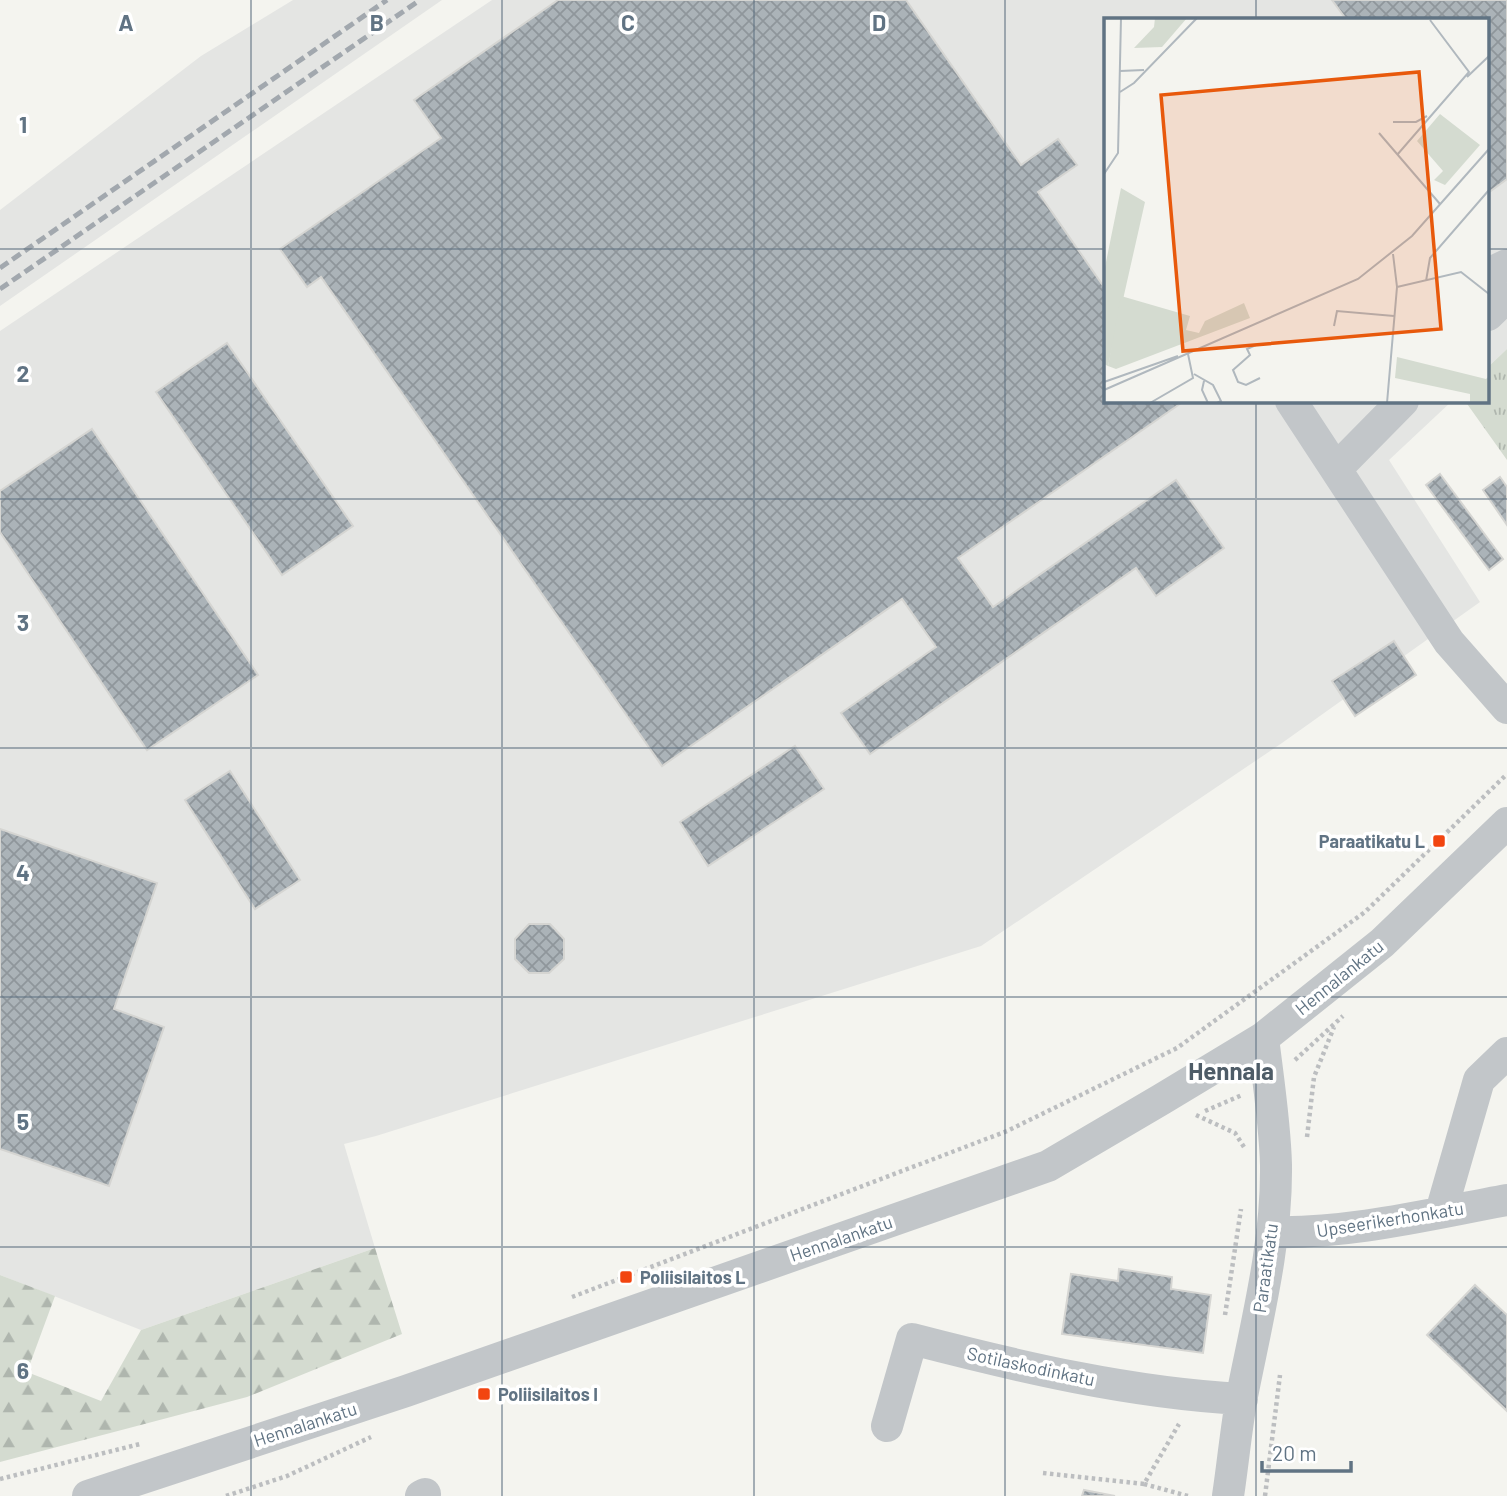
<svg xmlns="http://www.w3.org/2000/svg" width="1507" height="1496" viewBox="0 0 1507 1496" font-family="Barlow,sans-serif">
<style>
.built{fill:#e4e5e3}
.grass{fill:url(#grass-tufts)}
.forest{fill:url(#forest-firs)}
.building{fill:url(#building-cross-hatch);stroke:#d5d5d2;stroke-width:2}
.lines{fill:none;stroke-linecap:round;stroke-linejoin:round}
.path{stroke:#bcbec0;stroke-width:4.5;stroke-dasharray:3.5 3.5;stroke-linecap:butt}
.minor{stroke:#c2c6c9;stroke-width:32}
.rail{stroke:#a2a8ae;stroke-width:5;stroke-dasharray:10 5;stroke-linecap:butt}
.grid{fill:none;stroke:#607383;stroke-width:2;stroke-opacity:0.55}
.poi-dot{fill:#f24510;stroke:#fff;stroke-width:2.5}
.labels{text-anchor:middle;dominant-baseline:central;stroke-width:7;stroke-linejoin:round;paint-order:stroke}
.poi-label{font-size:18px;font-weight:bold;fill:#607383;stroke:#fff;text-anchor:start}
.street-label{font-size:18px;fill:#607383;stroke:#fff}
.district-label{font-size:24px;font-weight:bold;fill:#4e5c67;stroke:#fff}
.inset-road{fill:none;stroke:#b0b8be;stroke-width:2}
.view{fill:#e8590c;fill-opacity:0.15;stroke:#e8590c;stroke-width:3.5}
.inset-edge{fill:none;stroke:#607383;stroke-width:3.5}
.grid-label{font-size:23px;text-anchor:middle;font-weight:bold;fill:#607383;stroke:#fff;stroke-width:7;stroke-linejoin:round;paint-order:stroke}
</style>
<defs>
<pattern id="grass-tufts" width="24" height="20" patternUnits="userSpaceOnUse" patternTransform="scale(1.75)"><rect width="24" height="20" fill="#d4dbd0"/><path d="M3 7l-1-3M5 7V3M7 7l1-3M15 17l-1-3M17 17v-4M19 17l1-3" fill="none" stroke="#afb6ae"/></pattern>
<pattern id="forest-firs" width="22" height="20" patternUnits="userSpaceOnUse" patternTransform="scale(1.75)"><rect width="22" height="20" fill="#d4dbd0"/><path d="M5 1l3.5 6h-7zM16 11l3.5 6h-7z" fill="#afb6ae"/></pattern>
<pattern id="building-cross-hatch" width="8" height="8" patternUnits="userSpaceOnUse" patternTransform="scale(1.75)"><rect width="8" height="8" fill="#abb3b8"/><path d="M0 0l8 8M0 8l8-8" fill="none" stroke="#8f969b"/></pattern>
</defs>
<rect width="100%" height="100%" fill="#f4f4ef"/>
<!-- built -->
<path class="built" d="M293,0h149l-442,306v-96l201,-154z
M492,0h1015v349l-19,18v-348h-382v382h346l-63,59 91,142 -198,141 -301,203 -605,190 -32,8 31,104 -234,82 -141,-55v-944z"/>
<!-- grass -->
<path class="grass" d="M1507,349v111l-42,-59h23v-34z"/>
<!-- forest -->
<path class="forest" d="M375,1248l27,86 -155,63 -247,65v-187l55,21 -28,76 74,29 40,-71z"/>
<!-- building -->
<path class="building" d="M558,0h348l115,165 37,-26 19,26 -39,27 68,98v111h78l-226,157 35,49 183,-127 48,68 -68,48 -20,-28 -266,186 -29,-41 95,-66 -34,-48 -240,167 -341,-489 -14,10 -27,-38 161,-111 -27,-38z
M1332,0h175v179l-19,14v-174h-142z
M227,343l126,183 -71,49 -126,-183z
M92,429l166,246 -111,75 -147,-218v-41z
M1440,474l63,85 -14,11 -63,-85z
M1500,477l7,10v38l-24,-35z
M1394,641l22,34 -61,41 -23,-35z
M795,746l29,43 -116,77 -28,-44z
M230,771l70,109 -45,29 -70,-109z
M0,829l157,54 -43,126 50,18 -55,159 -109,-37z
M529,924h21l14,15v20l-15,14h-20l-14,-14v-20z
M1119,1269l53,8 -1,12 40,6 -8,58 -141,-19 9,-60 47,7z
M1475,1285l32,30v96l-80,-76z
M1084,1490l31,6h-33z"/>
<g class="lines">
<!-- path -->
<path class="path" d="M1295,1060l48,-44
M1205,1111l37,-16
M1196,1115l39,18 9,14
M1307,1137l7,-60 20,-50
M572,1297l435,-166 170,-83 188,-136 142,-138
M1225,1315l16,-106
M1043,1473l101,11 35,-60
M0,1479l140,-35
M1144,1484l44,12
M226,1496l61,-20 84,-39
M1265,1496l15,-121"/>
<!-- minor -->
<path class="minor" d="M1488,274l19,-9
M1488,315l19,-19
M1291,401l158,241 58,66
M1336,469l67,-68
M1441,1212l38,-132 28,-27
M1272,1232c79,2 158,-18 235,-32
M887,1426l25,-87c108,28 218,54 330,60
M88,1496l318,-105 642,-225 114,-67 101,-61 119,-95 125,-120
M421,1496l4,-2
M1228,1496c5,-33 8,-67 14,-100 15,-76 35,-153 34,-231 -1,-41 -8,-86 -13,-127"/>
<!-- rail -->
<path class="rail" d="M0,268l387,-268
M0,289l420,-289"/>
</g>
<!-- grid -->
<path class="grid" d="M251,0v1496M502,0v1496M754,0v1496M1005,0v1496M1256,0v19M0,249h1106M1488,249h19M1256,401v1095M0,499h1507M0,748h1507M0,997h1507M0,1247h1507"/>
<!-- markers -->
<g class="poi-dot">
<rect x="1432" y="834" width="14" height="14" rx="3.5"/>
<rect x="619" y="1270" width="14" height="14" rx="3.5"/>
<rect x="477" y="1387" width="14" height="14" rx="3.5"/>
</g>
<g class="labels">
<!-- poi labels -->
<g class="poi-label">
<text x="1425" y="841" text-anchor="end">Paraatikatu L</text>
<text x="640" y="1277">Poliisilaitos L</text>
<text x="498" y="1394">Poliisilaitos I</text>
</g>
<!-- street labels -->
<g class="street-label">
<text transform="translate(1339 977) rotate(-39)">Hennalankatu</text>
<text transform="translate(1390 1219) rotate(-9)">Upseerikerhonkatu</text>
<text transform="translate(841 1238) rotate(-19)">Hennalankatu</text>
<text transform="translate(1265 1268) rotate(-82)">Paraatikatu</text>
<text transform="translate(1031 1366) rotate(12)">Sotilaskodinkatu</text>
<text transform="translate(305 1424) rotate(-18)">Hennalankatu</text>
</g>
<!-- district labels -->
<g class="district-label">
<text x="1231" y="1070">Hennala</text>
</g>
</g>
<!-- overview -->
<g transform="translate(1104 18)">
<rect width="385" height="385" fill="#f4f4ef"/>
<path d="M51,0h32l-25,29 -28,1 20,-21zM336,96l40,31 -35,40 -11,-5 9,-9 -26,-30zM17,170l24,14 -37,164 -4,-2v-92z" fill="#d4dbd0"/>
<path d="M17,278l69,20 -4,14 13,3 6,-12 39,-18 6,15 -134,51 -8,-3zM293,339l89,22 3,-3v27h-19v-9l-75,-16z" fill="#d4dbd0"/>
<path class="inset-road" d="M16,53l24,-1M363,59l22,-21M16,74l14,-9 63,-65M289,104h23l11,-6M275,115l61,71M293,137l72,-83 -39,-52M0,156l14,-21 3,-135M322,263l4,-23 59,-68M293,269l64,-15 28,22M230,308l3,-15 57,5M152,327l-9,4 3,6 -17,15 5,12 8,3 14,-7M90,356l19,11 8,16 -4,2M100,363l-2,9 6,13M0,364l74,-26M0,372l254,-111 54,-43 77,-87M46,385l43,-25 -5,-24M283,385l10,-116 -4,-33"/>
<path class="view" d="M315,54l22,257 -258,22 -22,-256z"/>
<rect width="385" height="385" class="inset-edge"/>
</g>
<g class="grid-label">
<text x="126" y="31">A</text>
<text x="377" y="31">B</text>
<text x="628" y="31">C</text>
<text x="879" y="31">D</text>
<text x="23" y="133">1</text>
<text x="23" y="382">2</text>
<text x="23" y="631">3</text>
<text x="23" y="881">4</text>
<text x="23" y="1130">5</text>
<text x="23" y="1379">6</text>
</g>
<!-- scale -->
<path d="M1262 1461v10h89v-10" fill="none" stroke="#607383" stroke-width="3.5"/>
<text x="1272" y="1461" font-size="21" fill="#607383" stroke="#ffffff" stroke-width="5" paint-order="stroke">20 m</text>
</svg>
